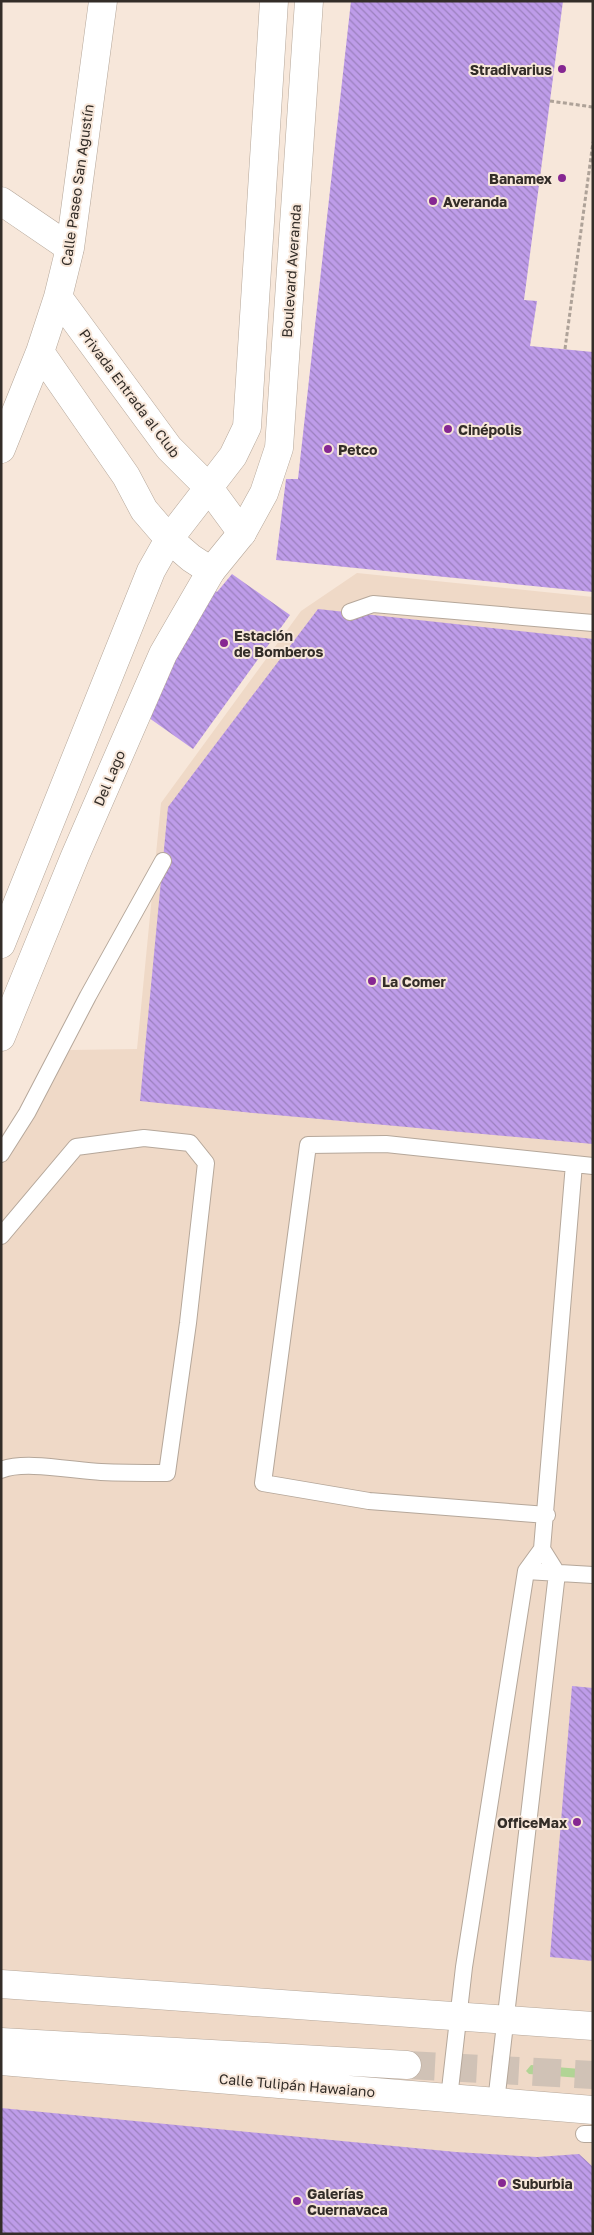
<svg xmlns="http://www.w3.org/2000/svg" width="594" height="2235" viewBox="0 0 594 2235" font-family="'Golos Text',sans-serif">
<style>
.built{fill:#efd9c7}
.green{fill:#b1d495}
.building{fill:url(#building-back-hatch)}
.lines{fill:none;stroke-linecap:round;stroke-linejoin:round}
.tertiary-tunnel{stroke:#d0c2b6;stroke-width:28;stroke-dasharray:28 14;stroke-linecap:butt}
.service-casing{stroke:#b5a79a;stroke-width:18}
.minor-casing{stroke:#b5a79a;stroke-width:29}
.tertiary-casing{stroke:#b5a79a;stroke-width:29}
.path{stroke:#aea298;stroke-width:3;stroke-dasharray:4 2.5;stroke-linecap:butt}
.service{stroke:#fff;stroke-width:16}
.minor{stroke:#fff;stroke-width:28}
.tertiary{stroke:#fff;stroke-width:28}
.poi-dot{fill:#862792;stroke:#f7e7da;stroke-width:2}
.labels{text-anchor:middle;dominant-baseline:central;stroke-width:4;stroke-linejoin:round;paint-order:stroke}
.poi-label{font-size:14px;font-weight:bold;fill:#332d28;stroke:#f7e7da;text-anchor:start}
.street-label{font-size:14px;fill:#332d28;stroke:#f7e7da}
</style>
<defs>
<pattern id="building-back-hatch" width="6" height="6" patternUnits="userSpaceOnUse" patternTransform="scale(1.25)"><rect width="6" height="6" fill="#be9ce9"/><path d="M-1 5l2 2M0 0l6 6M5-1l2 2" fill="none" stroke="#9b80bd"/></pattern>
</defs>
<rect width="100%" height="100%" fill="#f7e7da"/>
<!-- built -->
<path class="built" d="M357,573l236,24v1637h-592v-1089l69,-95 67,-1 24,-246 140,-192z"/>
<!-- green -->
<path class="green" d="M531,2065l62,5v9l-64,-5 -3,-3z"/>
<!-- building -->
<path class="building" d="M351,1h212l-39,299 13,1 -7,45 63,6v240l-317,-32 10,-81h12z
M232,574l58,41 -97,134 -51,-36 70,-125 5,4z
M318,609l275,30v505l-340,-31 -113,-12 28,-294z
M572,1686l21,2v273l-43,-4z
M1,2108l455,44 81,5 42,-3 14,13v67h-592z"/>
<g class="lines">
<!-- tertiary-tunnel -->
<path class="tertiary-tunnel" d="M407,2065l186,10"/>
<defs>
<path id="service" d="M350,612l23,-8 220,19
M1,1154l26,-41 61,-117 75,-135
M1,1236l75,-89 68,-9 46,5 16,20 -18,160 -21,150c-22,0 -44,0 -66,-1 -26,-1 -77,-12 -100,-2
M547,1515l-178,-14 -106,-18 45,-338 78,-1 207,22
M526,1571l67,4
M449,2098l15,-131 62,-396 16,-22 32,-385
M496,2102l61,-529 -15,-24
M584,2134h9"/>
<path id="minor" d="M1,201l69,47
M58,297l111,151 40,40 33,45
M40,352l86,124 18,34 25,29 22,19 20,13
M1,449l39,-97 18,-55 12,-49 33,-247"/>
<path id="tertiary" d="M1,944l150,-373 18,-32 64,-83 14,-29 27,-426
M1,1037l74,-181 88,-202 48,-83 31,-38 22,-40 15,-45 30,-447
M1,1984l592,42
M1,2042l406,23
M1,2061l592,49"/>
</defs>
<!-- service casing -->
<use href="#service" class="service-casing"/>
<!-- minor casing -->
<use href="#minor" class="minor-casing"/>
<!-- tertiary casing -->
<use href="#tertiary" class="tertiary-casing"/>
<!-- path -->
<path class="path" d="M550,101l43,6
M565,349l28,-207"/>
<!-- service -->
<use href="#service" class="service"/>
<!-- minor -->
<use href="#minor" class="minor"/>
<!-- tertiary -->
<use href="#tertiary" class="tertiary"/>
</g>
<!-- markers -->
<g class="poi-dot">
<circle cx="562" cy="69" r="5"/>
<circle cx="562" cy="178" r="5"/>
<circle cx="433" cy="201" r="5"/>
<circle cx="448" cy="429" r="5"/>
<circle cx="328" cy="449" r="5"/>
<circle cx="224" cy="643" r="5"/>
<circle cx="372" cy="981" r="5"/>
<circle cx="577" cy="1822" r="5"/>
<circle cx="502" cy="2183" r="5"/>
<circle cx="297" cy="2201" r="5"/>
</g>
<g class="labels">
<!-- poi labels -->
<g class="poi-label">
<text x="552" y="69" text-anchor="end">Stradivarius</text>
<text x="552" y="178" text-anchor="end">Banamex</text>
<text x="443" y="201">Averanda</text>
<text x="458" y="429">Cinépolis</text>
<text x="338" y="449">Petco</text>
<text x="234" y="635">Estación<tspan x="234" dy="16">de Bomberos</tspan></text>
<text x="382" y="981">La Comer</text>
<text x="567" y="1822" text-anchor="end">OfficeMax</text>
<text x="512" y="2183">Suburbia</text>
<text x="307" y="2193">Galerías<tspan x="307" dy="16">Cuernavaca</tspan></text>
</g>
<!-- street labels -->
<g class="street-label">
<text transform="translate(77 185) rotate(-82)">Calle Paseo San Agustín</text>
<text transform="translate(291 271) rotate(-86)">Boulevard Averanda</text>
<text transform="translate(130 393) rotate(53)">Privada Entrada al Club</text>
<text transform="translate(109 778) rotate(-67)">Del Lago</text>
<text transform="translate(297 2085) rotate(5)">Calle Tulipán Hawaiano</text>
</g>
</g>
<!-- border -->
<rect width="594" height="2235" fill="none" stroke="#332d28" stroke-width="5"/>
</svg>
